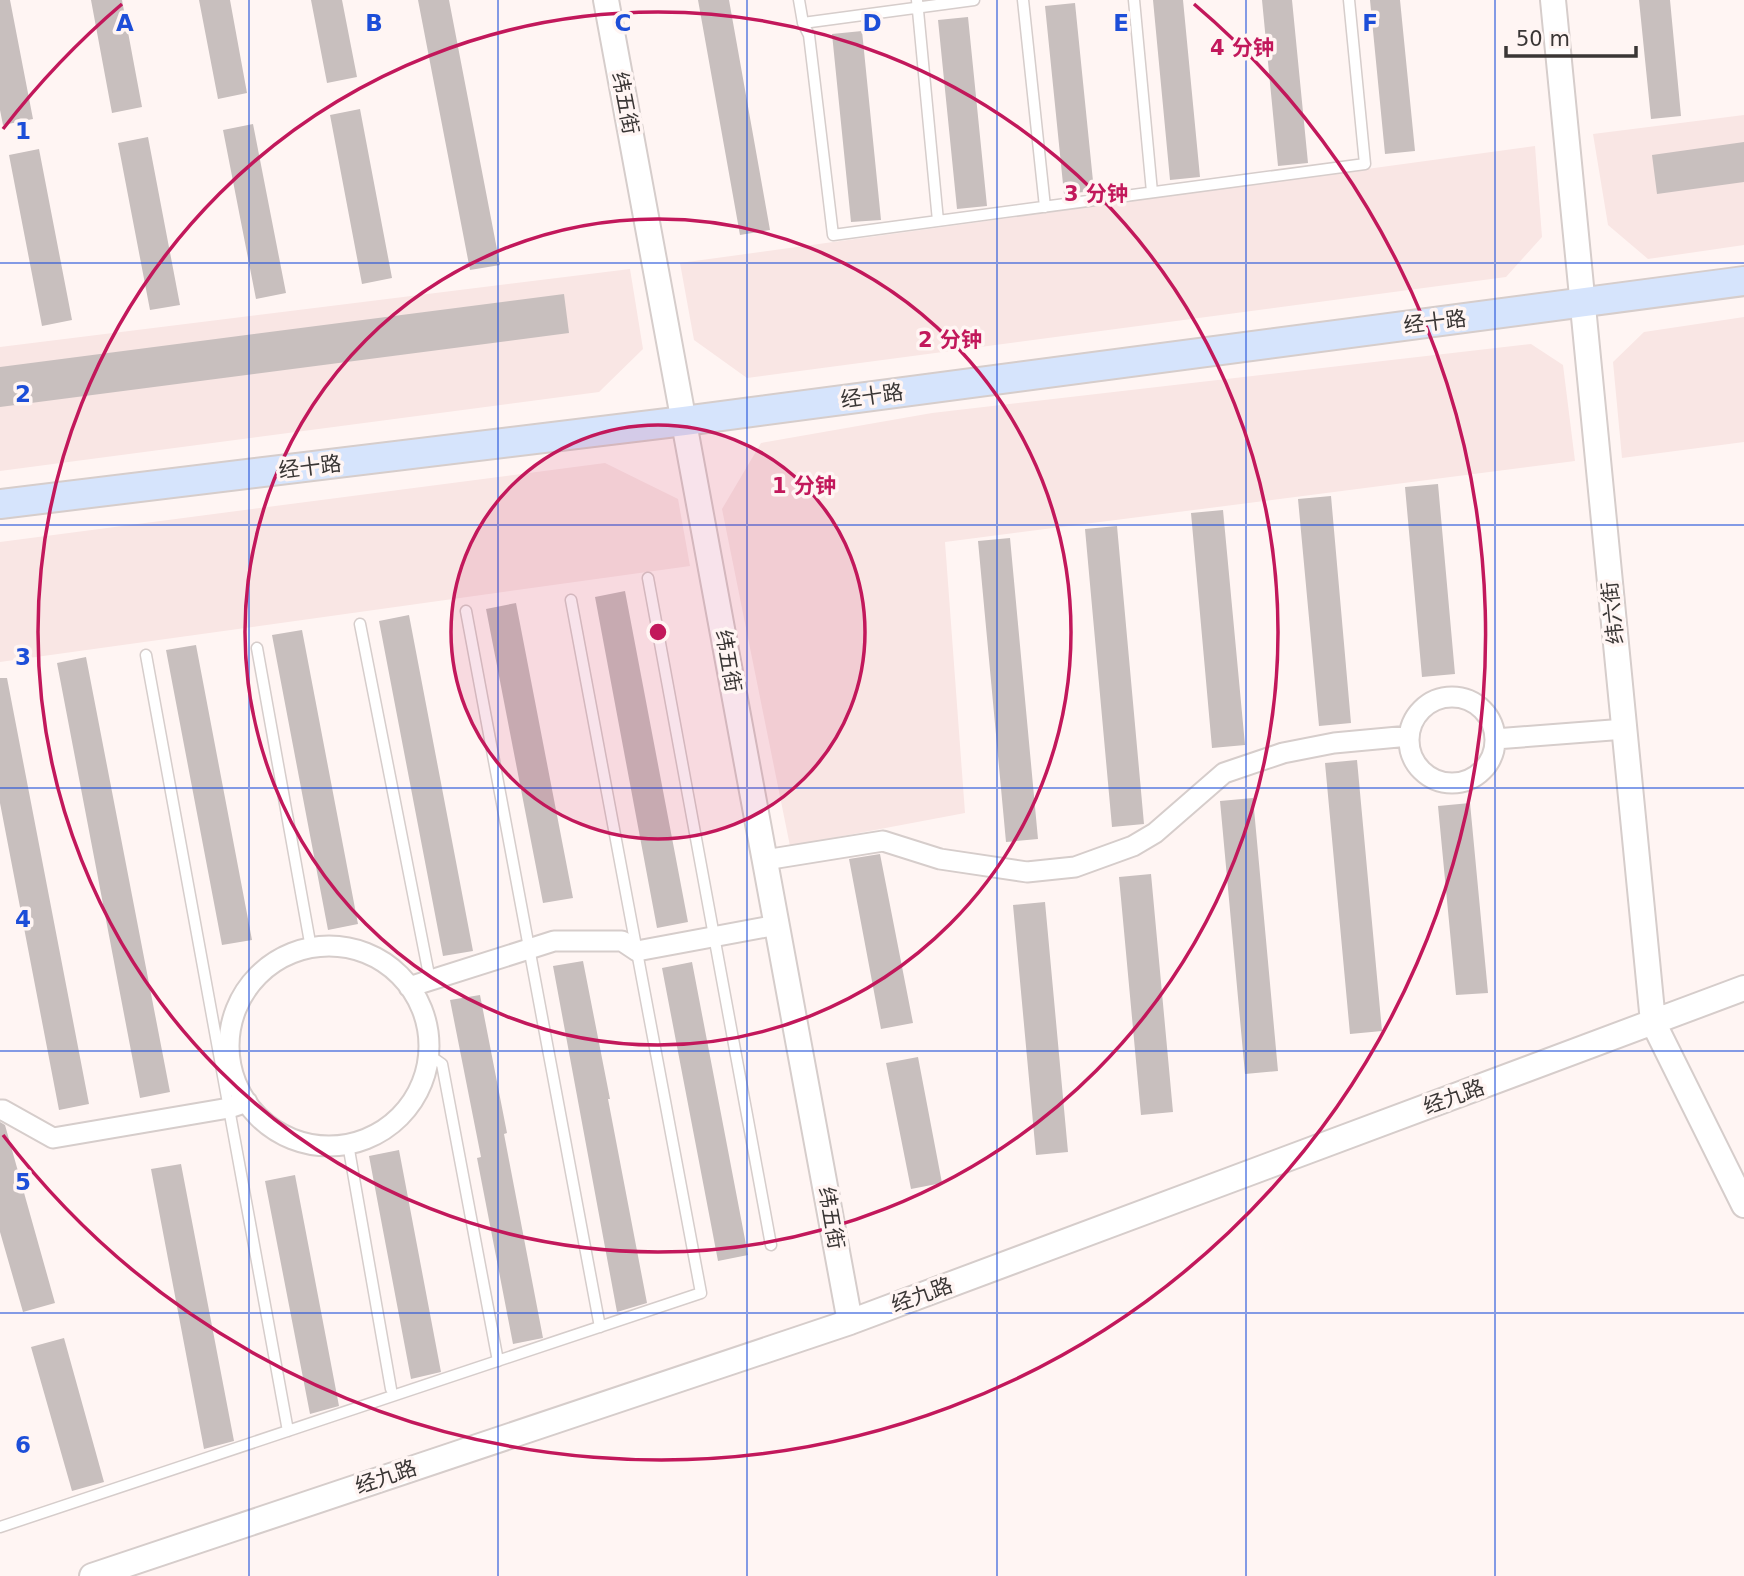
<svg xmlns="http://www.w3.org/2000/svg" width="1744" height="1576" viewBox="0 0 1744 1576" font-family="'DejaVu Sans','Noto Sans SC',sans-serif">
<style>
.built{fill:#f9e6e4}
.building{fill:#c8bfbe}
.lines{fill:none;stroke-linecap:round;stroke-linejoin:round}
.service-casing{stroke:#d6cdcb;stroke-width:13}
.minor-casing{stroke:#d6cdcb;stroke-width:23}
.tertiary-casing{stroke:#d6cdcb;stroke-width:28}
.secondary-casing{stroke:#d6cdcb;stroke-width:32}
.service{stroke:#fff;stroke-width:10}
.minor{stroke:#fff;stroke-width:19}
.tertiary{stroke:#fff;stroke-width:24}
.secondary{stroke:#d6e4fc;stroke-width:28}
.grid{fill:none;stroke:#1d4ed8;stroke-width:2;stroke-opacity:0.55}
.ring{fill:none;stroke:#c2185b;stroke-width:3.5}
.labels{text-anchor:middle;dominant-baseline:central;stroke-width:7;stroke-linejoin:round;paint-order:stroke}
.street-label{font-size:21px;fill:#3a3635;stroke:#fff5f3}
.grid-label{font-size:23px;text-anchor:middle;font-weight:bold;fill:#1d4ed8;stroke:#fff5f3;stroke-width:7;stroke-linejoin:round;paint-order:stroke}
.centre{fill:#c2185b;stroke:#fff5f3;stroke-width:3.5}
.ring-label{font-size:21px;text-anchor:middle;font-weight:bold;fill:#c2185b;stroke:#fff5f3;stroke-width:7;stroke-linejoin:round;paint-order:stroke}
</style>
<rect width="100%" height="100%" fill="#fff5f3"/>
<!-- built -->
<path class="built" d="M1744,115v130l-96,14 -40,-34 -15,-91z
M1535,146l7,91 -36,40 -759,101 -53,-38 -14,-77z
M630,269l13,80 -44,43 -599,79v-124z
M1744,317v125l-122,16 -9,-96 31,-30z
M1531,344l32,21 12,96 -630,81 20,271 -175,33 -68,-337 39,-66 171,-30z
M605,463l73,36 12,67 -690,96v-120z"/>
<!-- building -->
<path class="building" d="M0,0h10l23,119 -30,6 -3,-15z
M91,0h31l20,107 -30,6z
M199,0h31l17,93 -29,6z
M311,0h31l15,77 -30,6z
M418,0h31l51,265 -30,5z
M698,0h31l41,230 -30,5z
M1153,0h30l17,177 -30,3z
M1262,0h30l16,163 -30,3z
M1370,0h30l15,151 -30,3z
M1639,0h31l11,116 -30,3z
M1075,3l19,188 -30,3 -19,-188z
M968,17l19,189 -30,3 -19,-189z
M862,31l19,189 -30,2 -19,-188z
M360,109l32,169 -30,6 -32,-169z
M253,124l33,169 -30,6 -33,-169z
M148,137l32,168 -30,5 -32,-167z
M1744,142v40l-87,12 -5,-39z
M39,149l33,171 -30,6 -33,-171z
M564,294l5,39 -569,74v-40z
M1438,484l17,190 -33,3 -17,-190z
M1331,496l20,227 -32,3 -21,-227z
M1223,510l22,235 -33,3 -21,-235z
M1117,526l27,298 -32,3 -27,-298z
M1010,538l28,301 -32,3 -28,-301z
M625,591l63,331 -31,6 -62,-331z
M516,603l57,295 -30,5 -57,-294z
M409,615l64,336 -30,5 -64,-335z
M302,630l56,294 -30,6 -56,-295z
M196,645l56,295 -30,5 -56,-295z
M86,657l84,435 -30,6 -83,-435z
M0,678h7l82,426 -30,6 -59,-307z
M1357,760l25,271 -32,3 -25,-271z
M1253,798l25,273 -33,3 -25,-273z
M1470,803l18,190 -32,2 -18,-189z
M880,854l33,169 -32,6 -32,-170z
M1151,874l22,238 -32,3 -22,-238z
M1045,902l23,250 -32,3 -23,-250z
M583,961l27,138h-2l39,204 -30,9 -64,-346z
M692,962l56,293 -30,6 -56,-293z
M480,995l27,138 -3,1 39,204 -30,6 -36,-186 4,-1 -31,-157z
M918,1057l24,126 -31,6 -25,-126z
M0,1122l5,3 50,178 -32,9 -23,-80z
M399,1150l42,222 -30,7 -42,-223z
M181,1164l53,277 -30,8 -53,-280z
M295,1175l44,231 -29,8 -45,-233z
M64,1338l40,144 -32,9 -41,-144z"/>
<g class="lines">
<defs>
<path id="service" d="M799,0l4,23 6,12 24,200 532,-71 -16,-164
M917,0l21,221
M1023,0l22,207
M1134,0l18,192
M803,23l171,-23
M648,578l123,667
M466,611l134,716
M360,624l70,356
M257,648l54,300
M146,655l142,776
M429,1055l13,9 56,297
M348,1144l43,245
M0,1527l701,-234 -130,-693"/>
<path id="minor" d="M1409 740a43 43 0 1 1 86 0a43 43 0 1 1-86 0Z
M1495,739l130,-10
M765,860l118,-19 57,18 87,13 48,-5 58,-21 22,-13 69,-60 59,-20 51,-10 75,-7
M229 1046a100 100 0 1 1 200 0a100 100 0 1 1-200 0Z
M409,987l145,-46h68l15,10 140,-26
M0,1110h3l50,28 176,-30 18,-6"/>
<path id="tertiary" d="M606,0l244,1322
M1553,0l100,1022 91,183
M92,1576l758,-254 894,-334"/>
<path id="secondary" d="M0,504l684,-83 1060,-140"/>
</defs>
<!-- service casing -->
<use href="#service" class="service-casing"/>
<!-- minor casing -->
<use href="#minor" class="minor-casing"/>
<!-- tertiary casing -->
<use href="#tertiary" class="tertiary-casing"/>
<!-- secondary casing -->
<use href="#secondary" class="secondary-casing"/>
<!-- service -->
<use href="#service" class="service"/>
<!-- minor -->
<use href="#minor" class="minor"/>
<!-- tertiary -->
<use href="#tertiary" class="tertiary"/>
<!-- secondary -->
<use href="#secondary" class="secondary"/>
</g>
<!-- grid -->
<path class="grid" d="M249,0v1576M498,0v1576M747,0v1576M997,0v1576M1246,0v1576M1495,0v1576M0,263h1744M0,525h1744M0,788h1744M0,1051h1744M0,1313h1744"/>
<!-- distance rings -->
<circle cx="658" cy="632" r="207" fill="#c2185b" fill-opacity=".12"/>
<g class="ring">
<circle cx="658" cy="632" r="207"/>
<circle cx="658" cy="632" r="413"/>
<circle cx="658" cy="632" r="620"/>
<path d="M3 129A826 826 0 0 1 122 4M1194 4A826 826 0 1 1 3 1135"/>
</g>
<g class="labels">
<!-- street labels -->
<g class="street-label">
<text transform="translate(625 103) rotate(79)">纬五街</text>
<text transform="translate(1435 322) rotate(-7)">经十路</text>
<text transform="translate(872 396) rotate(-8)">经十路</text>
<text transform="translate(310 467) rotate(-7)">经十路</text>
<text transform="translate(1613 613) rotate(-96)">纬六街</text>
<text transform="translate(728 661) rotate(80)">纬五街</text>
<text transform="translate(1454 1097) rotate(-20)">经九路</text>
<text transform="translate(831 1218) rotate(80)">纬五街</text>
<text transform="translate(922 1295) rotate(-20)">经九路</text>
<text transform="translate(386 1477) rotate(-19)">经九路</text>
</g>
</g>
<g class="grid-label">
<text x="125" y="31">A</text>
<text x="374" y="31">B</text>
<text x="623" y="31">C</text>
<text x="872" y="31">D</text>
<text x="1121" y="31">E</text>
<text x="1370" y="31">F</text>
<text x="23" y="139">1</text>
<text x="23" y="402">2</text>
<text x="23" y="665">3</text>
<text x="23" y="927">4</text>
<text x="23" y="1190">5</text>
<text x="23" y="1453">6</text>
</g>
<circle cx="658" cy="632" r="10" class="centre"/>
<g class="ring-label">
<text x="1242" y="55">4 分钟</text>
<text x="1096" y="201">3 分钟</text>
<text x="950" y="347">2 分钟</text>
<text x="804" y="493">1 分钟</text>
</g>
<!-- scale -->
<path d="M1506 46v10h130v-10" fill="none" stroke="#3a3635" stroke-width="3.5"/>
<text x="1516" y="46" font-size="21" fill="#3a3635" stroke="#fff5f3" stroke-width="5" paint-order="stroke">50 m</text>
</svg>
